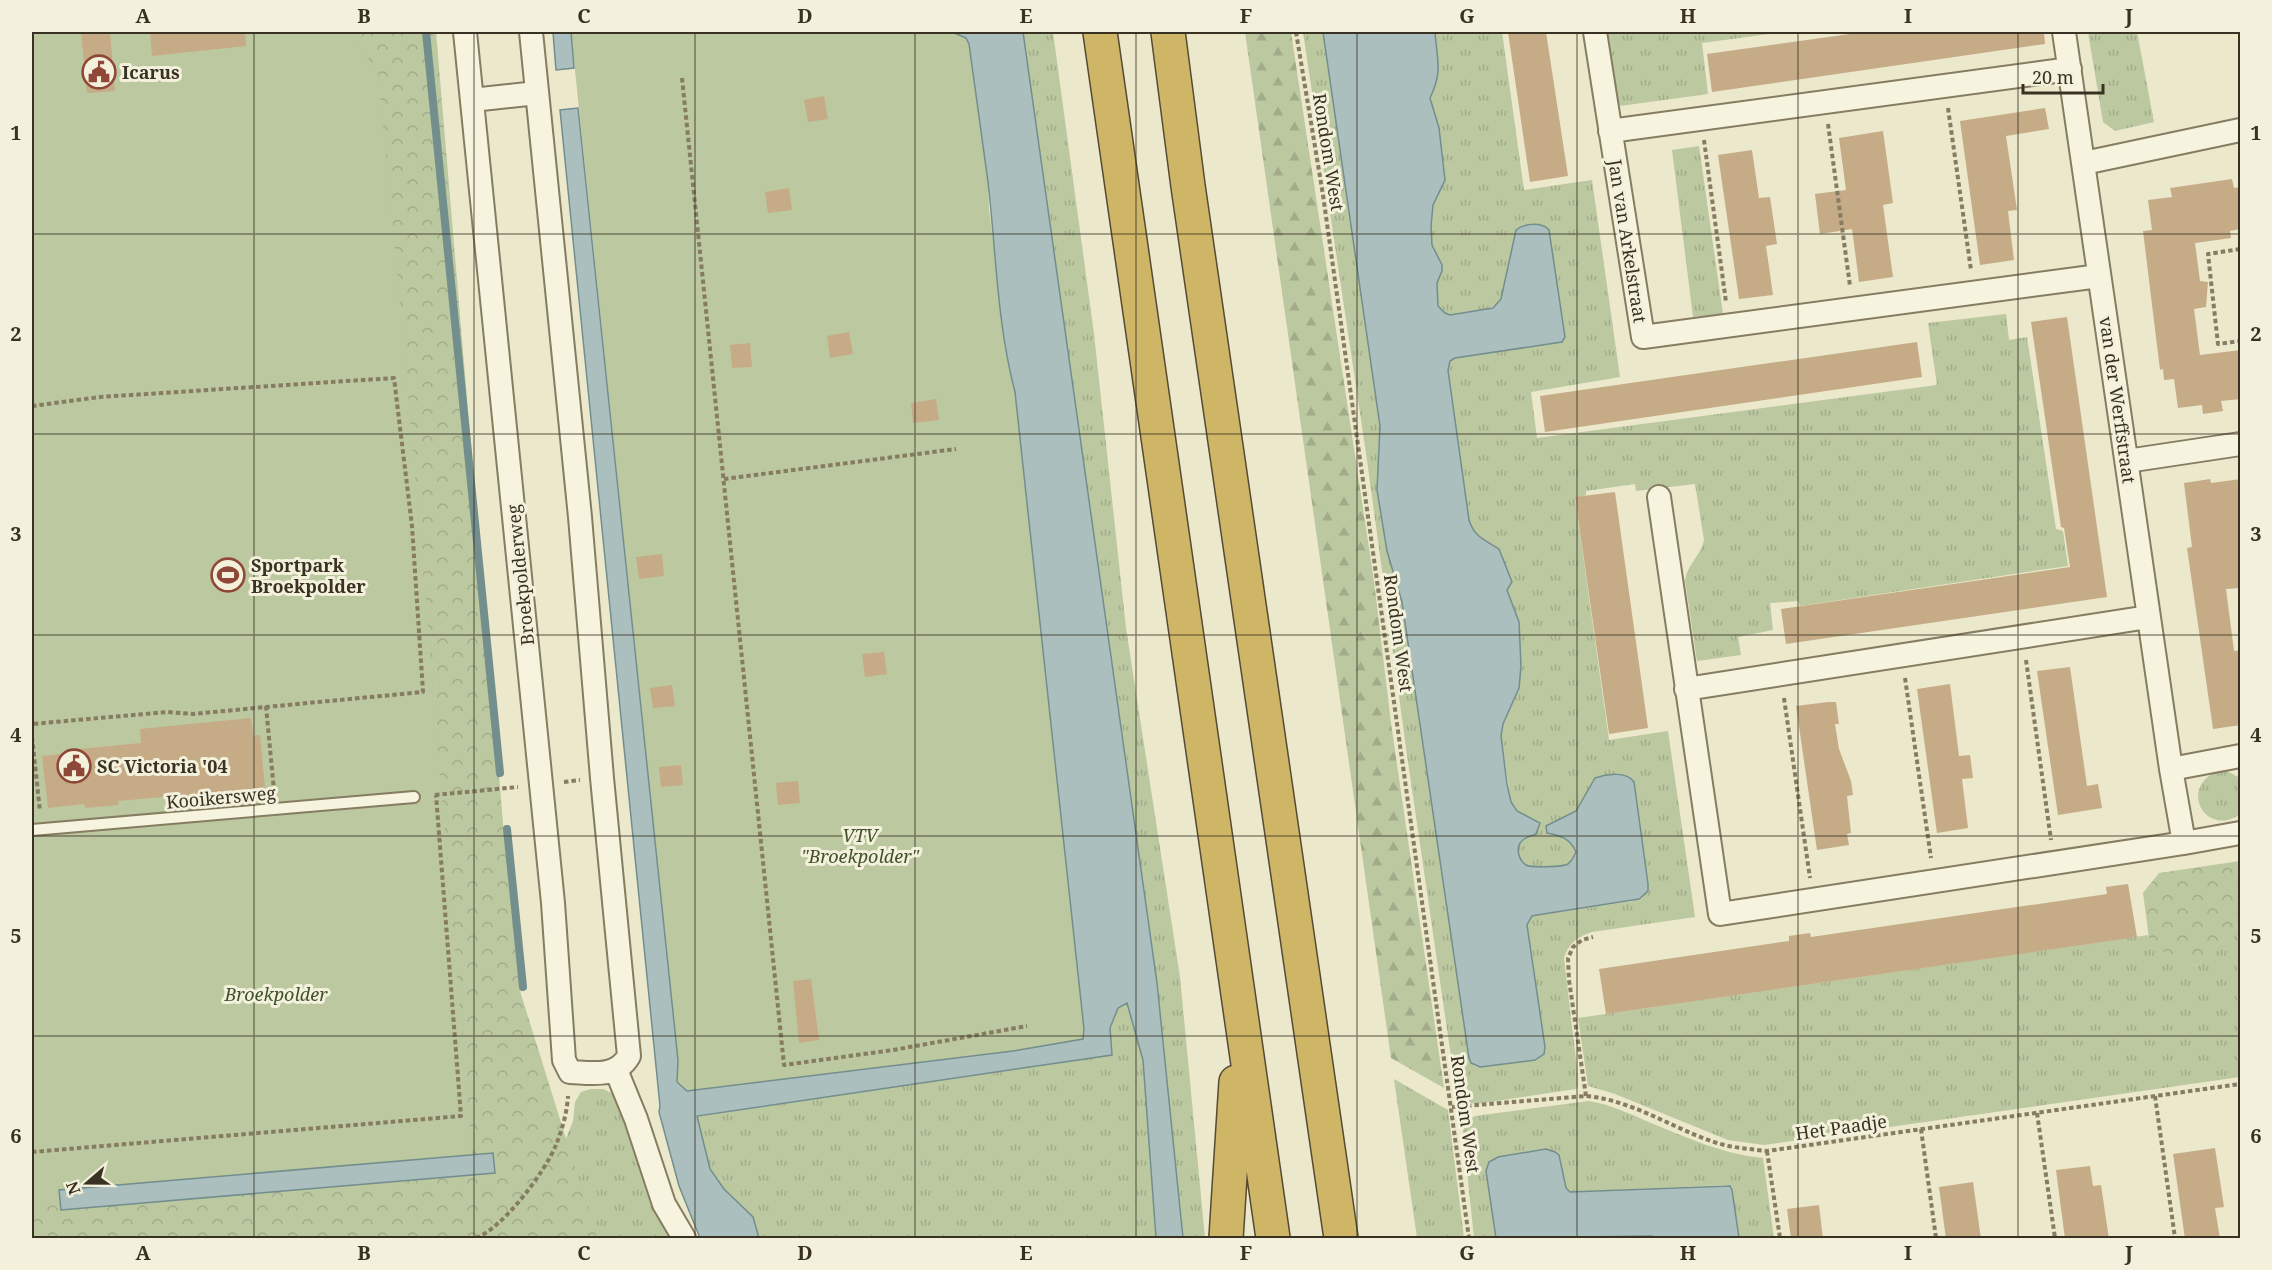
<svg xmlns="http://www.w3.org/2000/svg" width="2272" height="1270" viewBox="0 0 2272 1270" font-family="'Noto Serif',serif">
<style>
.grass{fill:url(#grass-tufts)}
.forest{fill:url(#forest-firs)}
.park{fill:url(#park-crowns)}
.garden{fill:#bcc8a0}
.water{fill:#abc0be;stroke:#728e8d;stroke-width:1.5}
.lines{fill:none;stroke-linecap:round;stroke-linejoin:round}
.stream{stroke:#728e8d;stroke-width:8}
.building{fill:#c5ac86}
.service-casing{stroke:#867c61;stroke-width:14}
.minor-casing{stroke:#867c61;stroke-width:26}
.motorway-casing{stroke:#554a35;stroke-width:36}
.path{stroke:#867c61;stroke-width:4;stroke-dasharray:4.5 3;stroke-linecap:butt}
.service{stroke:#f6f4de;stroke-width:10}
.minor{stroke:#f6f4de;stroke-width:22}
.motorway{stroke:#cfb667;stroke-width:33}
.grid{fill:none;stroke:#393223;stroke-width:1.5;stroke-opacity:0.55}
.labels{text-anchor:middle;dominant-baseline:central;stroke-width:6;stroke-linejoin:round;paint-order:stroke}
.poi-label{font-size:18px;font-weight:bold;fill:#393223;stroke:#f3f1db;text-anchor:start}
.street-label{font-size:18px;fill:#393223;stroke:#f3f1db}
.park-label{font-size:18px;font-style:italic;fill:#41532c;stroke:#f3f1db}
.neatline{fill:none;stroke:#393223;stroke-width:2}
.grid-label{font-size:20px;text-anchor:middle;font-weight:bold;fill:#393223}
</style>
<defs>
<pattern id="grass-tufts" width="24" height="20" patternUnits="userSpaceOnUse" patternTransform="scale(1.5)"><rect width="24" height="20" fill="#bcc8a0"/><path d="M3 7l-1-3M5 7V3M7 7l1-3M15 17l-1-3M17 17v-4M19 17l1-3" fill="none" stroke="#a2ac8a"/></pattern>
<pattern id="forest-firs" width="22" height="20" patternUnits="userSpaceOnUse" patternTransform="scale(1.5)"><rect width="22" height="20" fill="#bcc8a0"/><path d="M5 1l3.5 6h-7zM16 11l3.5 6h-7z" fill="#a2ac8a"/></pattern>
<pattern id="park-crowns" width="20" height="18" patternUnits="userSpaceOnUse" patternTransform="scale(1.5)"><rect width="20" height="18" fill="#bcc8a0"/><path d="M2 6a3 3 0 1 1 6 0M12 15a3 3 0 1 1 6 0" fill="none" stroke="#a2ac8a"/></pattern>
</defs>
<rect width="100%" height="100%" fill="#ebe8cc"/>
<!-- grass -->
<path class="grass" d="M1023,32h30l41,302 32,294 54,349 25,261h-22l-26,-255z
M1303,32h20l57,394 -3,64 10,61 15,51 67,456 6,8 5,1 55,-7 9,-6 1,-7 -18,-122 5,-9 101,-15 11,-6 -16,-119c-48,-8 -31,18 -53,36 -4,3 -9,4 -13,7 -4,4 -8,10 -12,15 13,0 22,7 27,18 -3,4 -5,9 -9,12 -5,3 -37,4 -42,1 -8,-5 -11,-19 -3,-25 3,-3 9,-4 13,-6l-25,-32 -10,-66 2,-12 16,-36 2,-22 -2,-44 -12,-32 5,-8c-2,-4 -9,-24 -12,-27 -13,-15 -24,-15 -31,-35l-21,-150 2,-9 4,-3 108,-16 -46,-112 -15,69c-10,15 -35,13 -51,16l-5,-2 -7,-7 -1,-23 5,-12v-6l-10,-19 -1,-20 2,-21 12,-25 -6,-52 -9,-30 6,-13 -1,-53h67l22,158 68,-10 28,197 -89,15 6,46 400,-53 -9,-62 78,-9 3,26 18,-3 29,192 7,2 5,35 -268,40 -2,-5 -28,2 3,27 -35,7 3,18 -44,6 -12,-80c2,-16 16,-26 19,-41l-9,-56 -59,7 -1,-7 -49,7v4l-11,3 34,242 59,-9 27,186 -103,15c-15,5 -23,11 -28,26l14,119v10l-2,2 -100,15c-12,-2 -18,-8 -21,-20l-48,-329 -40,-295z
M1604,32h180l-82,11 6,51 -88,12 -5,-9z
M2088,32h49l17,90 -39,9 -12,-9z
M1699,146l24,168 -30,3 -21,-167z
M2217,771h10l13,7v36c-32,24 -63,-24 -23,-43z
M2240,924v153l-476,68 -36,-5 -113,-46 -27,-8 -10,-68 570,-83 3,11 45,20z
M1128,1002l15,58 13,178h-397l-6,-21 -29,-28 -14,-20 -13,-53 414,-61 -1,-27 8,-21z
M1394,1079l54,31 16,128h-47z
M591,1089h12l11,5 58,144h-181l68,-82 14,-35 2,-19 6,-10z
M1589,1101c22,4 42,13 62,22 37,15 72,31 112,35l11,80h-35l-7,-48 -5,-5 -157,7 -4,-4 -7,-33 -8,-5 -65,21 10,67h-22l-12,-114 13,-8z"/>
<!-- forest -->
<path class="forest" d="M1245,32h46l83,549 17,142 53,365 -53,-30z"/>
<!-- park -->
<path class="park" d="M32,32h404l67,791 17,168 77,247h-565z
M2240,861v63l-44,42 -46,-20 -7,-53 16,-20z"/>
<!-- garden -->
<path class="garden" d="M32,32h316l30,39 27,285 67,800 -412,34 1,12 -29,3z
M571,32h381l14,6 3,6 19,140 1,25 21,164 5,19 69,637 -1,10 -70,12 -327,40 -9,-9 1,-22z"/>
<!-- water -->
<path class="water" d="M553,32h18l3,36 -18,2z
M952,32h71l134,951 26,255h-27l-13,-178 -16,-57 -9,5 -8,20 2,27 -415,61 13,53 14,20 29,28 6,21h-59l-21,-52 -20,-74 1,-6 -100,-996 18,-2 100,952 -1,22 10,9 326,-40 70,-12 1,-10 -69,-637c-18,-68 -19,-141 -27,-210 -6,-46 -13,-92 -19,-138l-3,-6z
M1323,32h112c2,28 8,39 -5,66l9,30 6,52 -12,25 -2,21 1,19 10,20v6l-5,12 1,23 7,7 5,2 43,-7 8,-9 15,-69c8,-7 26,-8 33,0l16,107 -3,5 -107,16 -5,3 -2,9 21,150c6,18 15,19 30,29l13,33 -5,8 12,32 2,44 -2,22 -16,36 -2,12 6,48 4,18 6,9 23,12 -4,11c-4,2 -10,3 -13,6 -8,6 -5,20 3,25 5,3 37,2 42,-1 4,-3 6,-8 8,-12 -6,-14 -15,-16 -29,-19l-1,-7 30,-15 19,-33c11,-4 32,-7 39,4l14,102v7l-9,8 -102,16 -5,1 -5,9 18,122 -1,7 -9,6 -55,7 -9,-4 -2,-5 -67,-456 -15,-51 -10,-61 3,-64z
M1546,1149l9,3 4,3 7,33 4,4 160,-6 2,4 7,48h-80l-8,-2 -155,2 -10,-67 3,-9 9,-5z
M493,1153l2,20 -434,37 -2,-20z"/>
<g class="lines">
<!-- stream -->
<path class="stream" d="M426,32l74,741
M507,829l16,158"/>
</g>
<!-- building -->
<path class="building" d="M81,32h29l5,59 -28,2z
M150,32h95l1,14 -94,10z
M1508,32h38l22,144 -38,6z
M1864,32h180l1,12 -333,48 -5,-38z
M824,96l4,23 -20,3 -4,-22z
M2045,108l4,21 -43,7 11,74 -9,1 6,49 -34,5 -20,-144z
M1883,131l10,72 -10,2 10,72 -34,5 -7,-53 -32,5 -5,-40 31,-4 -7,-52z
M1752,150l7,48 11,-1 7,47 -11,2 7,49 -34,4 -21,-144z
M2232,179l2,9 7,-1v42l-11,2 1,7 -36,5 5,38 8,1 -2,25 -12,2 6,46 41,-5v49l-20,2 2,10 -20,3 -1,-9 -24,3 -4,-29 -10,1 -1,-11 -3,1 -17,-139 9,-1 -4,-30 24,-3 -2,-9z
M789,188l3,22 -24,3 -3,-21z
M2067,317l40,280 -321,47 -5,-35 289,-42 -6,-39 -3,-1 -30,-205z
M849,332l4,22 -23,4 -3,-22z
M1917,342l5,35 -377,55 -5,-36z
M750,343l2,24 -20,1 -2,-23z
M936,399l3,21 -26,3 -2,-20z
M2210,479l1,4 30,-4v109l-15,1 8,62 7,-1v75l-28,4 -26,-181 5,-1 -8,-64z
M1615,492l33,236 -39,6 -34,-237z
M662,554l2,22 -25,3 -3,-22z
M884,652l3,22 -22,3 -3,-23z
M2070,667l17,119 11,-2 4,24 -44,7 -21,-144z
M1950,684l9,72 11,-1 3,23 -11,1 6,49 -31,5 -20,-144z
M672,685l3,21 -22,2 -3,-20z
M1828,702h8l3,22h-4l4,25 12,32 2,14 -6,1 4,37 -4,1 2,11 -32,5 -21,-144z
M251,718l2,18 7,-1 5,53 -147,13 1,4 -34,3 -1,-4 -36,4 -6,-52 37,-4v-3l62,-6 -1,-14z
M681,765l2,20 -22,2 -2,-20z
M798,781l2,22 -22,2 -2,-22z
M2128,884l9,53 -531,77 -7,-45 190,-28v-5l21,-3 1,4 296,-43 -1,-7z
M811,979l8,61 -20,3 -6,-62z
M2215,1148l9,59 -9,1 5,31h-35l-12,-85z
M2090,1166l3,20 8,-1 8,54h-44l-9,-69z
M1973,1182l8,57h-35l-7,-52z
M1819,1205l4,34h-32l-4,-30z"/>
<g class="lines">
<defs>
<path id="service" d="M32,830l382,-33"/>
<path id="minor" d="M465,32l88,871 11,157 6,12c23,1 46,6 59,-16l-27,-278 -22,-261 -49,-485
M1595,32l48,305 456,-61
M2064,32l107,737
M472,100l65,-7
M1610,131l460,-62
M2084,163l156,-33
M2127,461l113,-17
M1659,497l61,417 464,-71
M1686,689l462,-72
M2240,756l-69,13 13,74 56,-10
M616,1070l20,49 28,85 20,34"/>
<path id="motorway" d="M1100,32l173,1206
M1168,32l20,154 153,1052
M1226,1238l10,-156"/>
</defs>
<!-- service casing -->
<use href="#service" class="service-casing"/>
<!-- minor casing -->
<use href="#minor" class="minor-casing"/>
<!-- motorway casing -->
<use href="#motorway" class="motorway-casing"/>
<!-- path -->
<path class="path" d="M1296,32l27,163 146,1043
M682,78l102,987 109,-15 134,-24
M1948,108l23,162
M1828,124l22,162
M1704,140l22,162
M2240,249l-32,5 10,90 22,-3
M32,406l68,-9 294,-19 18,148 11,166 -230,22 -26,-2 -135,12
M724,479l232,-30
M2026,660l25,180
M1905,678l26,180
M1784,698l26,180
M266,706l8,85
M32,737l8,74
M564,782l16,-2
M435,795l83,-8
M1586,1096l-17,-116 -1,-22 5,-11 9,-7 11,-3
M2155,1096l20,142
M1452,1107l134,-11c47,4 87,33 131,47 16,5 33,6 50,8l473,-67
M2037,1113l18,125
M1921,1129l15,109
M1767,1151l13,87
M32,1152l429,-36 -25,-321
M476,1238c27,-10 69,-66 80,-93 6,-15 11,-32 12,-49"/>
<!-- service -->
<use href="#service" class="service"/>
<!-- minor -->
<use href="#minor" class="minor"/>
<!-- motorway -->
<use href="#motorway" class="motorway"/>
</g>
<!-- grid -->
<path class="grid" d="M254,32v1206M474,32v1206M695,32v1206M915,32v1206M1136,32v1206M1357,32v1206M1577,32v1206M1798,32v1206M2018,32v1206M32,234h2208M32,434h2208M32,635h2208M32,836h2208M32,1036h2208"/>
<!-- icons -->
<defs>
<symbol id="civic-ring" viewBox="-11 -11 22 22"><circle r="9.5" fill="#f3f1db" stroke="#8f4837" stroke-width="1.5"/><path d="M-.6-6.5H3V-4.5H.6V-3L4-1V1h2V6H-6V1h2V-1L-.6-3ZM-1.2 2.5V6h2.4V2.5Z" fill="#8f4837"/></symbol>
<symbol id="stadium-ring" viewBox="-11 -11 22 22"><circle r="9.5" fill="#f3f1db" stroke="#8f4837" stroke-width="1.5"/><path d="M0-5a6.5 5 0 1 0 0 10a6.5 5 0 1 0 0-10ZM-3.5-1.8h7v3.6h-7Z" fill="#8f4837"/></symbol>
</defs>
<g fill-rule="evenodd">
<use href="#civic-ring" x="80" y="53" width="38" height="38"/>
<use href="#stadium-ring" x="209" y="556" width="38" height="38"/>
<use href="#civic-ring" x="55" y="747" width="38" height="38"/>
</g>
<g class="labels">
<!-- poi labels -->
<g class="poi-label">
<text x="122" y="72">Icarus</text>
<text x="251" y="565">Sportpark<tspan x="251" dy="21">Broekpolder</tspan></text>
<text x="97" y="766">SC Victoria '04</text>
</g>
<!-- street labels -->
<g class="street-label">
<text transform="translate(1329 152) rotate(81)">Rondom West</text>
<text transform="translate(1628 241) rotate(81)">Jan van Arkelstraat</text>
<text transform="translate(2118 400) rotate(82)">van der Werffstraat</text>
<text transform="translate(520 575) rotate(-96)">Broekpolderweg</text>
<text transform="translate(1399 633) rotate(82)">Rondom West</text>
<text transform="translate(221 797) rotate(-5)">Kooikersweg</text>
<text transform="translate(1466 1114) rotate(82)">Rondom West</text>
<text transform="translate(1841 1127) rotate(-8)">Het Paadje</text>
</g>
<!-- park labels -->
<g class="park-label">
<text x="860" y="835">VTV<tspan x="860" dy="21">"Broekpolder"</tspan></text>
<text x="276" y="994">Broekpolder</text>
</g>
</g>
<!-- border -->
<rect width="2272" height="1270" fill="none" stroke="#f3f1db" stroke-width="66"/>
<!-- north arrow -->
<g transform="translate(87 1183) rotate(250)" stroke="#f3f1db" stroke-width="4.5" paint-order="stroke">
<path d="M0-4.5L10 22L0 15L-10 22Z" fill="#393223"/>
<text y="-9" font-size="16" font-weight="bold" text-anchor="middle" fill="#393223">N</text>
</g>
<!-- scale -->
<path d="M2023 84v9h80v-9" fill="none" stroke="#393223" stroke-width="3"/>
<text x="2032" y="84" font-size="18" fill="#393223" stroke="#f3f1db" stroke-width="4.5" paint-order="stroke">20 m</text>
<rect x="33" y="33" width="2206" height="1204" class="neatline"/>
<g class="grid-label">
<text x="143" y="23">A</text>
<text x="364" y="23">B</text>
<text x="584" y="23">C</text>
<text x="805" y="23">D</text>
<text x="1026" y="23">E</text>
<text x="1246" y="23">F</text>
<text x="1467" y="23">G</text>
<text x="1688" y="23">H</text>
<text x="1908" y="23">I</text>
<text x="2129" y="23">J</text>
<text x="16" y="140">1</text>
<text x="2256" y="140">1</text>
<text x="16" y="341">2</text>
<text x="2256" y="341">2</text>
<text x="16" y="541">3</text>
<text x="2256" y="541">3</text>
<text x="16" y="742">4</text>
<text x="2256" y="742">4</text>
<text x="16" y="943">5</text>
<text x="2256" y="943">5</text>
<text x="16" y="1143">6</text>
<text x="2256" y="1143">6</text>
<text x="143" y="1260">A</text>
<text x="364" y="1260">B</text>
<text x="584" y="1260">C</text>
<text x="805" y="1260">D</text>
<text x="1026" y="1260">E</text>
<text x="1246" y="1260">F</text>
<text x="1467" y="1260">G</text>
<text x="1688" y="1260">H</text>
<text x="1908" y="1260">I</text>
<text x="2129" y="1260">J</text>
</g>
</svg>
